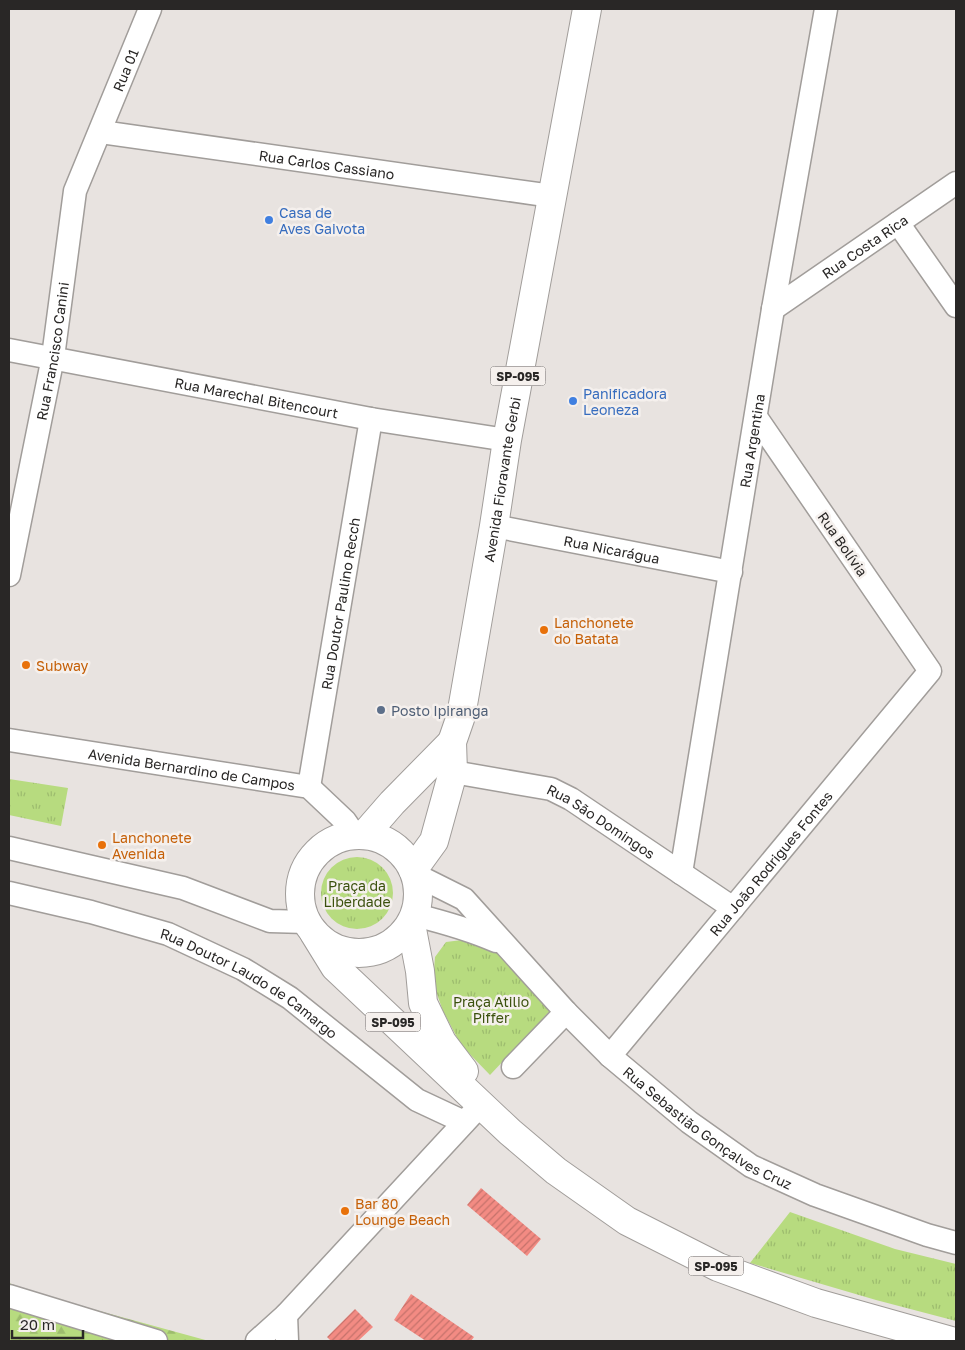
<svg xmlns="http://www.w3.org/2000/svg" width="965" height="1350" viewBox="0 0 965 1350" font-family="'Golos Text',sans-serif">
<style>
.grass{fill:url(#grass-tufts)}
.forest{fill:url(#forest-firs)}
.building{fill:url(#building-hatch)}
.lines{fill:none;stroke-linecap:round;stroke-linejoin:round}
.minor-casing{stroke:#a19d9a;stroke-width:25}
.major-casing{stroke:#a19d9a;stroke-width:30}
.minor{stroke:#fff;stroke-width:22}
.major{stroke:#fff;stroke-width:28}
.shop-dot{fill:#3f7fe0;stroke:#f5f0ed;stroke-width:2}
.food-dot{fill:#e8710a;stroke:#f5f0ed;stroke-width:2}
.service-dot{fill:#5c6f8a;stroke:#f5f0ed;stroke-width:2}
.labels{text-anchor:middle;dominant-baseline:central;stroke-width:5;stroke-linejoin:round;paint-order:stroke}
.shield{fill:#f5f0ed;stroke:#666362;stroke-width:1}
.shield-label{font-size:12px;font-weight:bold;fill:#292726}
.street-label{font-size:14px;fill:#292726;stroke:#f5f0ed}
.shop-label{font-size:14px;fill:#366cbe;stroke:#f5f0ed;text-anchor:start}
.food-label{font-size:14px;fill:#c56008;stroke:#f5f0ed;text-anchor:start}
.service-label{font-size:14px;fill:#4e5e75;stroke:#f5f0ed;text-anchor:start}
.park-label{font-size:14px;fill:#3b510d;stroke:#f5f0ed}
</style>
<defs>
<pattern id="grass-tufts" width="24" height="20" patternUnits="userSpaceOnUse" patternTransform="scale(1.25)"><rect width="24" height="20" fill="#b7db7f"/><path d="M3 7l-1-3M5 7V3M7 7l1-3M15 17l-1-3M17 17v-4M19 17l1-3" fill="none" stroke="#9dbc6e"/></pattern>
<pattern id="forest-firs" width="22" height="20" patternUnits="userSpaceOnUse" patternTransform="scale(1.25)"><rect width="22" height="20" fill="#b7db7f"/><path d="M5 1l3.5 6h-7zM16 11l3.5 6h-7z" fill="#9dbc6e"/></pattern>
<pattern id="building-hatch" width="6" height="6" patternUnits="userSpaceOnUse" patternTransform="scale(1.25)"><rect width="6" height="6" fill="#f38b83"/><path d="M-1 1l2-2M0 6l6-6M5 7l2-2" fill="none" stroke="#c5726b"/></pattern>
</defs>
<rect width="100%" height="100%" fill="#e8e3e0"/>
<!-- grass -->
<path class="grass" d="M9,779l59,9 -7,38 -52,-11z
M321 893a36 36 0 1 1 72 0a36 36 0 1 1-72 0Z
M462,940l37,12 52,58 -61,65 -29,-30 -18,-34 -10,-28 2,-26 11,-15z
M790,1212l105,37 61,15v57l-80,-21 -126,-37z"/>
<!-- forest -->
<path class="forest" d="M9,1283l32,12 168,46h-200z"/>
<!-- building -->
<path class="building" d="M481,1188l60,51 -14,17 -60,-51z
M411,1294l63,43 -3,4h-45l-32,-21z
M355,1309l18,18 -15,14h-27l-4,-4z"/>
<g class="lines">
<defs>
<g id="minor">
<path id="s1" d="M101,132l451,64"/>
<path d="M898,223l58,83"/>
<path id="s2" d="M773,309l183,-126"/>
<path id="s3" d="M9,350l362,69 136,21"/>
<path id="s4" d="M494,526l237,46"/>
<path id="s5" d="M9,575l44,-218 22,-166 75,-182"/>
<path id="s6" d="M9,740l300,47 36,34 9,13"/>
<path id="s7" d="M453,772l98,17 20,10 162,109"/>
<path id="s8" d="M309,787l62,-368"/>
<path d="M9,848l174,40 87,33 36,1"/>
<path id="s9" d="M681,873l92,-564 53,-300"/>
<path id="s10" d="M416,875l48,24 102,113 44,44 79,66 62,44 64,29 112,40 29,8"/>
<path id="s11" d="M9,893l82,19 77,22 75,35 47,29 127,102 47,22"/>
<path d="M415,915c28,7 54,14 81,26"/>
<path id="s12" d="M610,1056l320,-385 -174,-254"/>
<path d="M513,1067l53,-55"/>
<path d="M9,1296l147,45"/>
<path d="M286,1315l1,26"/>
<path d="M257,1341l29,-26 188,-203"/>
</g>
<g id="major">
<path d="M365,834l27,-31 60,-61"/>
<circle cx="359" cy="894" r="59"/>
<path id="s13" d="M413,870l21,-29 19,-69 -1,-30 9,-26 33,-190 13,-86 80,-431"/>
<path d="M411,924l9,47 3,32 19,39 22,29"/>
<path d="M314,933l21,34 175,165 46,39 71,50 91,46 98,36 135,38"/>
</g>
</defs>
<!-- minor casing -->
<use href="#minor" class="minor-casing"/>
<!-- major casing -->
<use href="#major" class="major-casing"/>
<!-- minor -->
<use href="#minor" class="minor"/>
<!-- major -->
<use href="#major" class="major"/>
</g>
<!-- markers -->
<g class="shop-dot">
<circle cx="269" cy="220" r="5"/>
<circle cx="573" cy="401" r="5"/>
</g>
<g class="food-dot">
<circle cx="544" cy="630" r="5"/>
<circle cx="26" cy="665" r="5"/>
<circle cx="102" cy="845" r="5"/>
<circle cx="345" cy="1211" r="5"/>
</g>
<circle class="service-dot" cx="381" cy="710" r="5"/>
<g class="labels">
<!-- shield labels -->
<g class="shield">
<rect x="490.5" y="366.5" width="55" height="19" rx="4"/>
<rect x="365.5" y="1012.5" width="55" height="19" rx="4"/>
<rect x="688.5" y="1256.5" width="55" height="19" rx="4"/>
</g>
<g class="shield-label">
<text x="518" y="376">SP-095</text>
<text x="393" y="1022">SP-095</text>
<text x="716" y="1266">SP-095</text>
</g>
<!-- street labels -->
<g class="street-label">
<text stroke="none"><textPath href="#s5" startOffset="521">Rua 01</textPath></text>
<text stroke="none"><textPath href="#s1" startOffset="228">Rua Carlos Cassiano</textPath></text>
<text stroke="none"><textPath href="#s2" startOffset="111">Rua Costa Rica</textPath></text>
<text stroke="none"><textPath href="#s5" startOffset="228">Rua Francisco Canini</textPath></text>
<text stroke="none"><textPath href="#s3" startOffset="252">Rua Marechal Bitencourt</textPath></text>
<text stroke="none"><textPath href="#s9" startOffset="438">Rua Argentina</textPath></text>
<text stroke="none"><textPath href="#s13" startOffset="405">Avenida Fioravante Gerbi</textPath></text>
<text transform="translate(843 544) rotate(55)">Rua Bolívia</text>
<text stroke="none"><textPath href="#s4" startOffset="120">Rua Nicarágua</textPath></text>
<text stroke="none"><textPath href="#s8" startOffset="186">Rua Doutor Paulino Recch</textPath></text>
<text stroke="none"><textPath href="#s6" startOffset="185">Avenida Bernardino de Campos</textPath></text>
<text stroke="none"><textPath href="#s7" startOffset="159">Rua São Domingos</textPath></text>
<text stroke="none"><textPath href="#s12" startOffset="251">Rua João Rodrigues Fontes</textPath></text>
<text stroke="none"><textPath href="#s11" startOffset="259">Rua Doutor Laudo de Camargo</textPath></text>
<text stroke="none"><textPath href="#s10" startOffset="390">Rua Sebastião Gonçalves Cruz</textPath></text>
</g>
<!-- shop labels -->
<g class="shop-label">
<text x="279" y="212">Casa de<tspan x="279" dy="16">Aves Gaivota</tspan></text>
<text x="583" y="393">Panificadora<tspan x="583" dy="16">Leoneza</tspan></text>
</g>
<!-- food labels -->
<g class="food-label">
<text x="554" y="622">Lanchonete<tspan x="554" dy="16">do Batata</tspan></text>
<text x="36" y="665">Subway</text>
<text x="112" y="837">Lanchonete<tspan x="112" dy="16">Avenida</tspan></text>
<text x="355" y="1203">Bar 80<tspan x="355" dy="16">Lounge Beach</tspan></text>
</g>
<!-- service labels -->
<g class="service-label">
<text x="391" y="710">Posto Ipiranga</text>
</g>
<!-- park labels -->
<g class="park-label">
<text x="357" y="885">Praça da<tspan x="357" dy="16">Liberdade</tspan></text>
<text x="491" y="1001">Praça Atilio<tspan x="491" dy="16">Piffer</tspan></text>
</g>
</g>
<!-- border -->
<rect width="965" height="1350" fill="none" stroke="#292726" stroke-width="20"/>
<!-- scale -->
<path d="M12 1330v8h71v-8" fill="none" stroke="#292726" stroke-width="2.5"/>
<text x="20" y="1330" font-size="15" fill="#292726" stroke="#f5f0ed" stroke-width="4" paint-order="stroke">20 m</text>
</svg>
